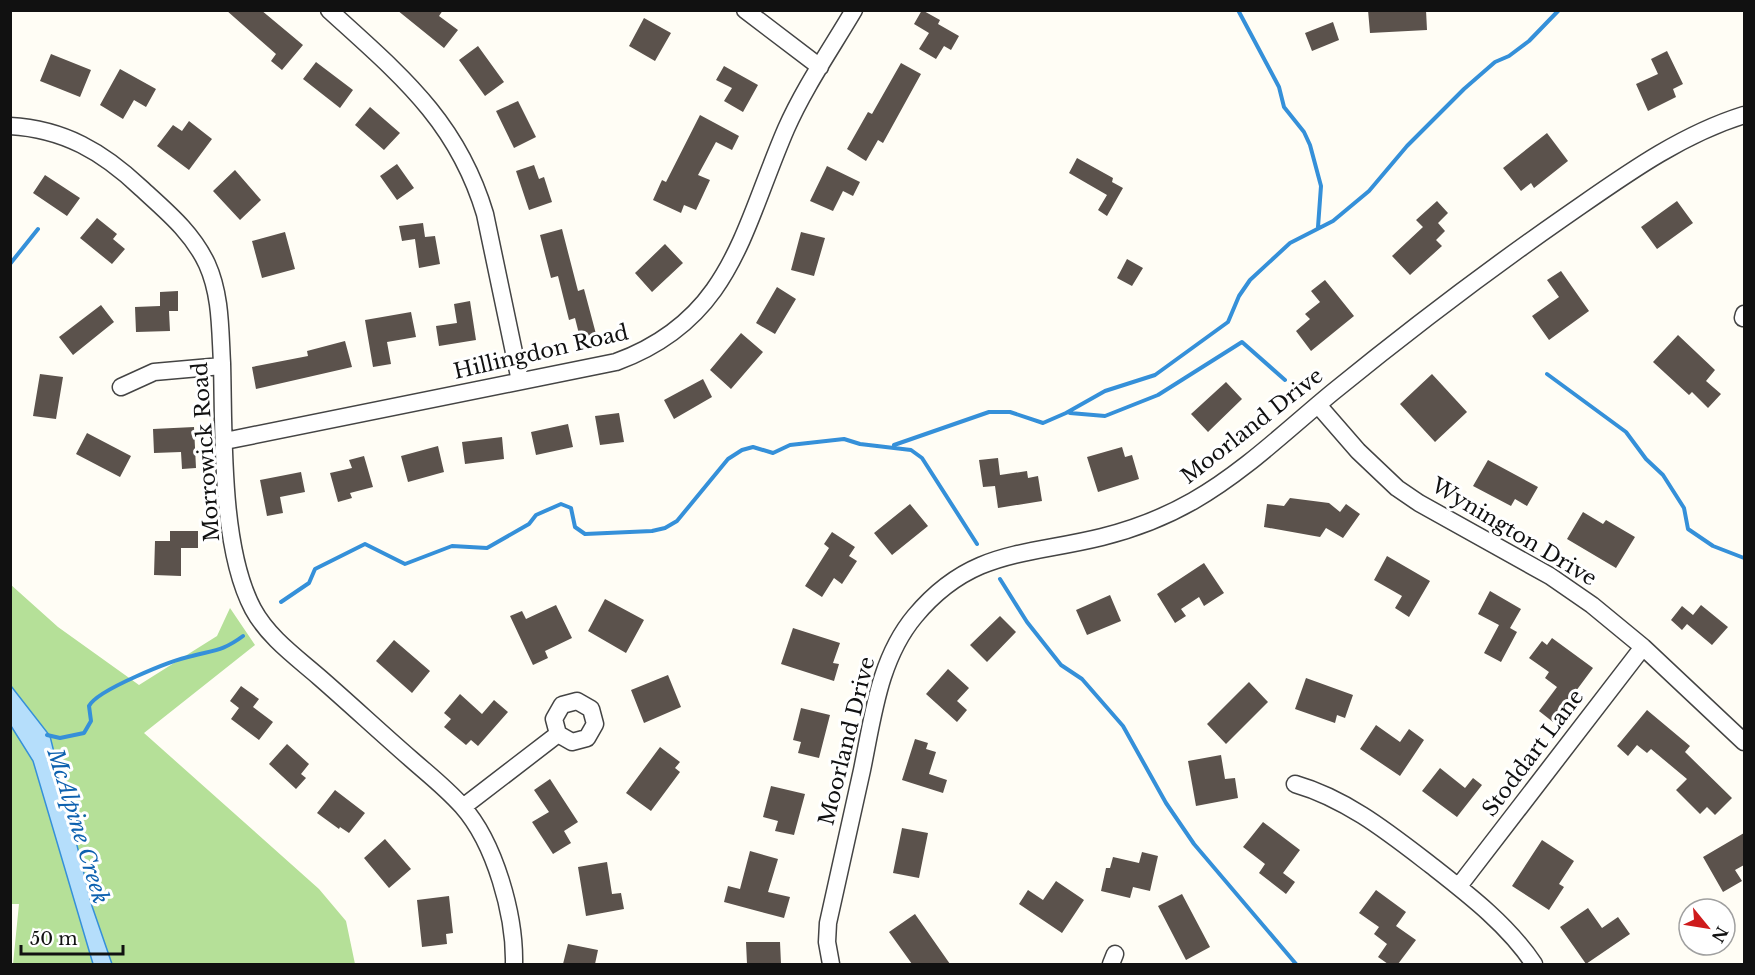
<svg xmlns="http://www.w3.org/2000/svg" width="1755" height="975" viewBox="0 0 1755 975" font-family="'Libre Baskerville',serif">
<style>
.forest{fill:#b5e098}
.water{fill:#b5defb;stroke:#3590d9;stroke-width:1.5}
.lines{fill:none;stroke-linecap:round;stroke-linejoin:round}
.stream{stroke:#3590d9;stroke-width:4}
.building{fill:#5b524c}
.minor-casing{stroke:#444;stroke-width:19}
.minor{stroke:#fff;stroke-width:16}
.labels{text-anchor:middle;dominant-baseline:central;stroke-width:6;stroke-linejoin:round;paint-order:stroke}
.street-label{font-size:21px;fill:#111;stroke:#fff}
.water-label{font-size:22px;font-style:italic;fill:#0d61af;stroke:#fff}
</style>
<rect width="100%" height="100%" fill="#fffdf5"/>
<!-- forest -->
<path class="forest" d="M10,584l48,43 81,58 78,-49 13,-28 25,37 -111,88 175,156 27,32 9,43h-342l6,-60h-9z"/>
<!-- water -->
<path class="water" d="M11,686l39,50 42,170 20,58h-19l-60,-203 -22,-35z"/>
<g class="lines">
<!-- stream -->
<path class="stream" d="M1238,10l41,77 5,20 20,25 6,13 11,41 -3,41
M10,264l28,-35
M1547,374l79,58 20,27 17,16 21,33 4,21 25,17 31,12
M1070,413l35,3 53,-21 84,-53 43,38
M894,445l95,-33h21l33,11 23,-10 39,-22 50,-16 73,-53 11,-26 11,-16 40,-37 43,-22 36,-30 38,-45 57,-57 31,-27 14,-6 20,-15 30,-31
M1000,579l27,43 34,43 21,14 41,47 43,77 28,41 102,120
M281,602l28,-19 6,-14 50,-25 40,20 47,-18 35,2 42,-24 7,-9 25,-11 10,4 4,19 10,7 67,-3 13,-3 12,-7 51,-62 14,-9 11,-3 20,6 17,-8 54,-6 16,5 51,6 11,8 55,86
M47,735l13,3 24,-5 7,-12 -2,-15c8,-16 83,-46 103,-50 22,-6 31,-5 51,-20"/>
</g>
<!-- building -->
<path class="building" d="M226,10h35l42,35 -21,25 -11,-9 5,-7z
M397,10h46l-4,6 19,14 -14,18z
M922,10l18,10 -2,4 21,12 -8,14 -7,-4 -8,13 -17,-10 10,-16 -15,-9z
M1368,10h58l1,20 -57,3z
M644,18l27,15 -16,28 -26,-15z
M1333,22l6,18 -27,11 -7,-18z
M478,46l26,36 -19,14 -26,-36z
M1667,51l16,33 -10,5 3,8 -28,14 -12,-27 22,-10 -7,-15z
M51,54l40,16 -11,27 -40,-16z
M316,62l37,28 -13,18 -37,-29z
M901,63l20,11 -38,69 -5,-3 -12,21 -19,-12 21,-37 4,2z
M724,66l34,19 -15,27 -19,-11 8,-13 -16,-8z
M120,69l36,20 -10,18 -12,-7 -11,19 -23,-14z
M518,101l18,36 -22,11 -18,-37z
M370,107l30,26 -16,17 -29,-25z
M700,115l39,21 -7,14 -16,-8 -18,33 12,5 -14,30 -12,-5 -3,8 -28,-13 9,-20 4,2z
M189,121l23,18 -23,31 -32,-24 16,-21 9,6z
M1547,133l21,28 -34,27 -3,-5 -10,8 -18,-23z
M1077,158l36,20 -1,4 11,6 -16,28 -9,-6 9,-15 -38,-22z
M397,164l17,24 -17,12 -17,-24z
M534,165l5,14 5,-2 8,25 -23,8 -13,-39z
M827,166l33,16 -7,14 -10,-5 -10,20 -23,-10z
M235,170l26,30 -21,20 -27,-29z
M45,175l35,23 -13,18 -34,-23z
M1437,201l11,12 -10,10 7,8 -9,9 6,6 -32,29 -18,-19 31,-29 -7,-7z
M1677,201l16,22 -36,26 -16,-22z
M97,218l20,16 -4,5 12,10 -13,15 -32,-26z
M423,223l2,14 10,-1 5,28 -21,4 -4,-29 -13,2 -3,-15z
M562,229l16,62 6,-2 12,45 -16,4 -5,-20 -6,2 -11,-44 -7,2 -11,-43z
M285,232l10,37 -33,9 -10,-37z
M801,232l24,6 -11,38 -23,-6z
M665,244l18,19 -31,29 -17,-19z
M1127,259l16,9 -11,18 -15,-8z
M1561,271l28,40 -40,29 -17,-24 27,-19 -12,-17z
M1325,280l29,36 -43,35 -15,-20 14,-12 -5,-5 15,-12 -9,-11z
M777,287l19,12 -21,35 -19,-11z
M178,291v20h-9l1,20 -34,1 -1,-25 25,-1v-14z
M470,301l6,39 -37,6 -3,-20 21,-3 -3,-19z
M101,305l13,17 -41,33 -14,-18z
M411,312l5,25 -29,5 4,22 -18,3 -8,-47z
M741,333l22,19 -32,37 -21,-19z
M1678,335l37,35 -9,11 15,13 -13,14 -16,-16 -3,3 -36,-33z
M345,341l7,26 -96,22 -4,-22 56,-11 -1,-5z
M40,374l23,3 -7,42 -23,-3z
M1432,374l35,38 -32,30 -35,-38z
M703,379l9,18 -38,22 -10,-19z
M1226,382l16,17 -34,33 -17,-18z
M619,413l5,29 -24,3 -5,-29z
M568,424l5,23 -37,8 -5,-23z
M194,427l2,41 -14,1 -1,-17 -27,1 -1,-24z
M87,433l44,23 -11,21 -44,-23z
M502,437l2,22 -39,5 -3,-22z
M438,446l6,26 -36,10 -7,-26z
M1122,447l3,10 7,-2 7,24 -41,13 -11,-35z
M364,456l9,31 -23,6 2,5 -14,4 -8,-29 22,-5 -3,-8z
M998,458l2,17 27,-4 1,7 10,-2 4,25 -44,7 -3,-22 -12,1 -4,-27z
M1488,460l50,27 -11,19 -12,-7 -4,7 -38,-20z
M301,472l4,20 -25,5 3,16 -16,3 -7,-36z
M1290,498l39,5 11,9 6,-8 14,10 -17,24 -17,-10 -6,9 -56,-10 3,-23 17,2z
M910,504l18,22 -36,29 -18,-22z
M1583,512l20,12 3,-4 29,17 -19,31 -49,-29z
M170,531h28v17h-17v28l-27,-1 1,-34h15z
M832,532l23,15 -6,9 8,5 -15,23 -8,-6 -12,19 -17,-11 24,-38 -5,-4z
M1387,556l43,25 -21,36 -14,-9 7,-12 -28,-16z
M1204,563l20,30 -20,13 -5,-9 -18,12 5,7 -11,7 -18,-29z
M1490,591l31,18 -11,19 7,4 -16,30 -17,-9 15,-28 -21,-11z
M1110,595l11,26 -34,14 -11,-25z
M605,599l39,21 -18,33 -38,-22z
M556,605l16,33 -27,13 3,7 -15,7 -23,-49 12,-5 4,8z
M1701,605l27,22 -16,18 -25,-21 -5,6 -11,-10 11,-14 11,9z
M1000,616l16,16 -29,30 -17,-17z
M793,628l47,15 -7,20 6,1 -5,17 -53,-17z
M1552,638l41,30 -40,54 -14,-11 18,-24 -12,-9 4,-6 -20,-14 13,-17 5,4z
M394,640l36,31 -18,22 -36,-32z
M948,669l21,19 -12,13 10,9 -10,12 -31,-28z
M668,675l13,32 -37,16 -13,-33z
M1306,678l47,17 -8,23 -8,-3 -2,8 -40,-14z
M1249,682l19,20 -42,42 -19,-20z
M241,686l18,13 -6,8 20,15 -14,18 -28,-21 8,-11 -9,-7z
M460,694l22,20 12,-14 14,12 -30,34 -7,-6 -5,5 -22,-18 7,-8 -7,-6z
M801,708l29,7 -11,43 -21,-5 3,-11 -8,-2z
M1647,710l43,36 -5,6 47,46 -17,17 -8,-8 -7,7 -24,-24 11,-11 -36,-30 -4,4 -10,-8 -9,11 -11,-10z
M1376,725l24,17 9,-13 15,11 -24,36 -40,-27z
M915,739l13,4 -2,6 10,3 -7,22 18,6 -4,13 -41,-13z
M287,744l22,20 -8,10 5,4 -10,11 -27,-25z
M660,747l20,15 -5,6 5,4 -29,39 -25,-18z
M1221,755l4,24 10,-1 3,20 -42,8 -8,-45z
M1440,768l25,20 8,-10 9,7 -25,32 -35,-26z
M550,779l28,43 -14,9 7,12 -18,11 -21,-32 17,-10 -15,-22z
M771,786l34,8 -11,41 -19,-4 3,-10 -15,-4z
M335,790l30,23 -16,20 -9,-6 -1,2 -22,-16z
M1263,822l37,28 -17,23 12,9 -9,12 -27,-21 6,-9 -22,-17z
M902,828l26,5 -9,45 -26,-5z
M1744,833v32l-9,5 7,11 -19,11 -20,-35z
M385,839l26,30 -22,19 -25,-30z
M1542,840l32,21 -15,23 5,3 -15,23 -37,-24z
M750,851l28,8 -10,33 22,5 -6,21 -60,-16 4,-16 12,3z
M1142,852l16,4 -8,35 -17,-4 -3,11 -29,-7 5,-23h4l3,-11 26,6z
M607,862l5,32 9,-1 3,16 -38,7 -8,-49z
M1056,881l28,19 -22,33 -43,-29 9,-14 15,10z
M1376,890l30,22 -10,14 20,14 -18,24h-10l-10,-7 9,-13 -13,-10 5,-7 -20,-14z
M1182,894l28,53 -24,13 -28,-54z
M449,896l4,37 -7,1 1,10 -25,3 -5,-47z
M1588,908l14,20 16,-11 12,17 -44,30 -26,-37z
M915,914l35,50h-38l-23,-32z
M746,942h34l1,22h-34z
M568,944l30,6 -3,14h-32z"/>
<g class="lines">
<defs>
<path id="minor" d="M329,10c70,64 128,110 156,204l35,167
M745,10l75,57
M10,126c54,3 93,26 131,62 25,23 51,44 66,76 14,31 13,65 15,99 2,71 -2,184 31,246 15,28 43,48 66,68 31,27 61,55 92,82 17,15 35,29 51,47 33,37 53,109 52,158
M1743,318l1,-4
M121,387l33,-15 68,-6
M1318,405l40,46 39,37 22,15 131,73 42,29 51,42 101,95
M225,441l391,-79c115,-42 126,-131 170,-233 18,-41 45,-80 68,-119
M1295,784c52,15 94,49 137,82 37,29 76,59 102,98
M463,807l95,-73 14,8 15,-4 8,-14 -4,-15 -14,-8 -15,4 -8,14 4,15
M1459,886l184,-239
M831,964l-4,-22 1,-19c11,-51 23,-102 34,-153 11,-53 17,-111 53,-154 56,-67 110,-60 187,-79 32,-8 63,-20 91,-36 51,-29 95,-72 140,-109 75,-61 151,-119 230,-174 58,-40 114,-82 181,-103
M1111,964l4,-10"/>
</defs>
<!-- minor casing -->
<use href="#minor" class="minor-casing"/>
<!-- minor -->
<use href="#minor" class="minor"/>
</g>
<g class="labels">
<!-- street labels -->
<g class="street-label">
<text transform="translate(541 352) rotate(-13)">Hillingdon Road</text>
<text transform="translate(1252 426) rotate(-38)">Moorland Drive</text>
<text transform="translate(206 452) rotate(-94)">Morrowick Road</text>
<text transform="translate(1514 532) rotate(31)">Wynington Drive</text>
<text transform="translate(847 741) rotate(-76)">Moorland Drive</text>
<text transform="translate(1533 753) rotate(-53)">Stoddart Lane</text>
</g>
<!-- water labels -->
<g class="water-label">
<text transform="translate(78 826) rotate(73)">McAlpine Creek</text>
</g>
</g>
<!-- border -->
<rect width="1755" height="975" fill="none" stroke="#111111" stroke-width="24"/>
<!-- north arrow -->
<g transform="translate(1707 927) rotate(120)"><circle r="28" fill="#ffffff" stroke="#a0a0a0" stroke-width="1.5"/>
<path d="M0-4.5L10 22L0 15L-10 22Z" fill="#ce1b1c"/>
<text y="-9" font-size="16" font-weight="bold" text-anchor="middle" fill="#111111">N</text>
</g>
<!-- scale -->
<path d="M21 945v9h102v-9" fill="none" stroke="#111111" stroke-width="3"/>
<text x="30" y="945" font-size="18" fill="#111111" stroke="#ffffff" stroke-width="4.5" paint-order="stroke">50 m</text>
</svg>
